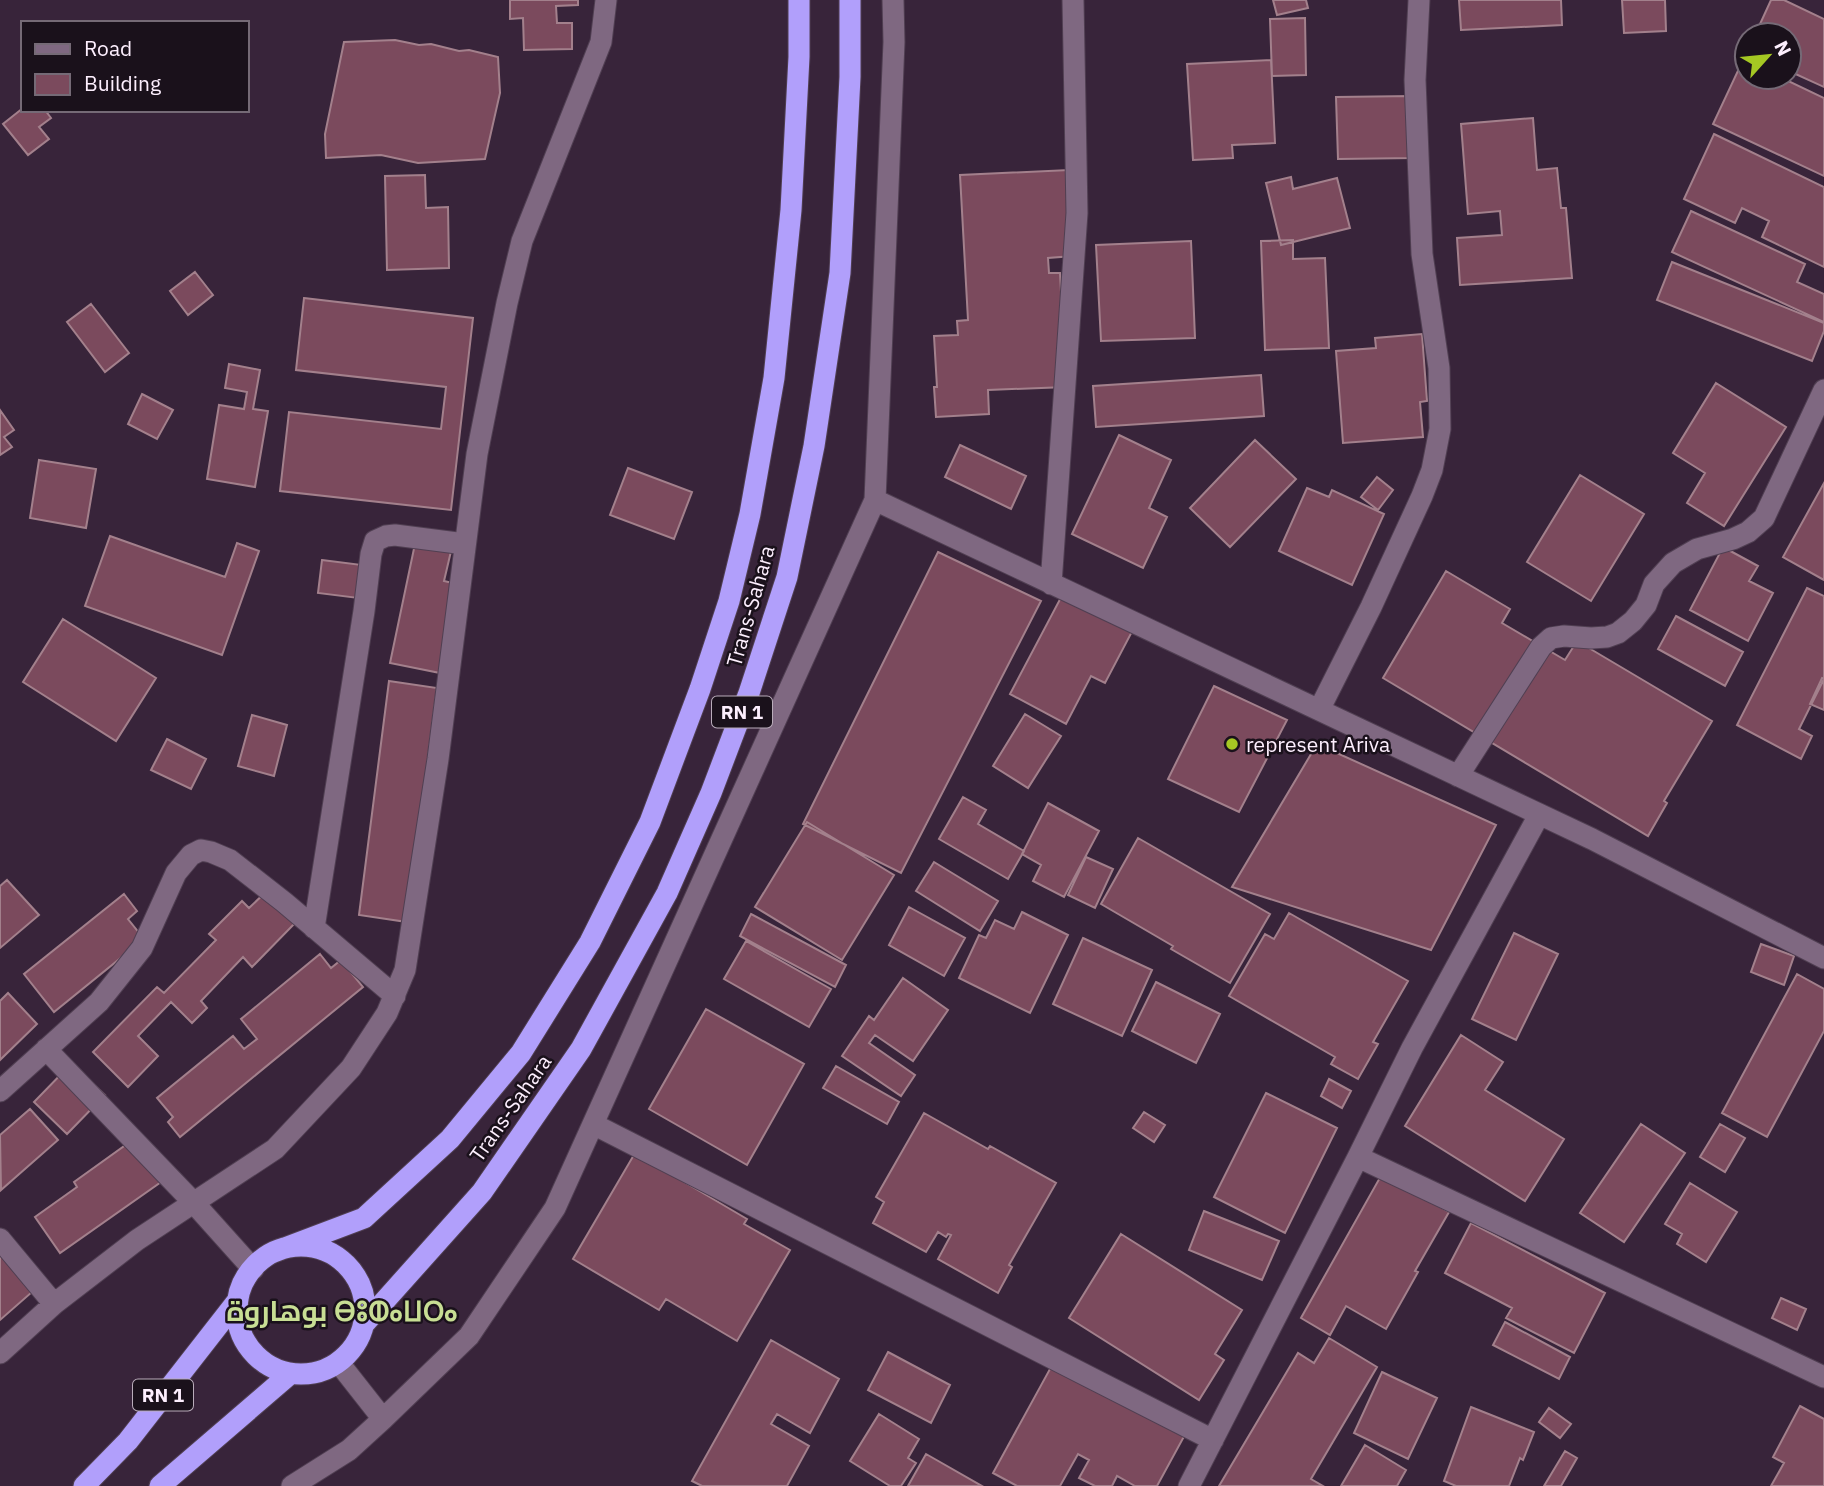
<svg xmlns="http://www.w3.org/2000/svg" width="1824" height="1486" viewBox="0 0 1824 1486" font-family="'IBM Plex Sans',Cairo,'Noto Sans Tifinagh',sans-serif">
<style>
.building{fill:#7b4a5d;stroke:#a3808c;stroke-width:2}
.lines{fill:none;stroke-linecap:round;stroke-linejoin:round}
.street-casing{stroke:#503f52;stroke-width:23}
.highway-casing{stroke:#503f52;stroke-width:23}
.street{stroke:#7f6881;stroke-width:21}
.highway{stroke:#b19ffb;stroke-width:21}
.poi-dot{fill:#a5c823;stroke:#1a111b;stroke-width:2.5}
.labels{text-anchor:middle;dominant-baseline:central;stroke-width:5;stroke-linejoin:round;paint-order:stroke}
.shield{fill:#1a111b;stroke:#b9acba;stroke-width:2}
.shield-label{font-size:19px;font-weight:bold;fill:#fdeffe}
.street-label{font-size:21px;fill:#fdeffe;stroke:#1a111b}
.poi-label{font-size:21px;fill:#fdeffe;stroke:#1a111b;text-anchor:start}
.district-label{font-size:28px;font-weight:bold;fill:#c8de94;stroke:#1a111b}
</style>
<rect width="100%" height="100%" fill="#38243a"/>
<!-- building -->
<path class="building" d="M510,0h68v5l-22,1 1,17h15v26l-48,1 -1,-32 -13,1z
M1273,0h33l2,8 -31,7z
M1459,0h102l1,25 -101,5z
M1622,0h43l1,31 -42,2z
M1771,0h13l40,19v68l-35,-16v-36h-34z
M1305,18l1,57 -34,1 -2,-57z
M395,40l24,5 12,-1 28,7 10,-1 29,7 2,36 -15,66 -67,4 -37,-8 -55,3 -1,-24 19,-92z
M1271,60l4,83 -43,2 1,13 -40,2 -6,-96z
M1743,60l4,2v15h33l44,21v78l-111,-52z
M1412,96l2,62 -76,1 -2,-62z
M23,108v2h22l6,8 -12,9 10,12 -21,16 -25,-31z
M1533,118l4,52 20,-2 4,40h5l6,70 -112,7 -3,-47 45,-3 -2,-24 -32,3 -7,-90z
M1714,134l110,53v80l-62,-30 7,-16 -27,-13 -7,15 -51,-24z
M1069,170l4,86 -25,2 1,15h11l6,114 -78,3 1,24 -53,3 -2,-30h3l-3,-51 24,-1 -1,-14 11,-1 -8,-145z
M425,175l1,33 22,-1 1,61 -62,2 -2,-94z
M1291,177l2,12 44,-11 13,50 -69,17 -15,-62z
M1691,211l114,53 -8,18 27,12v28l-152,-70z
M1293,240v19l32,-1 4,90 -64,2 -4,-109z
M1191,241l4,97 -94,3 -5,-96z
M1672,262l152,61v8l-12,30 -155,-61z
M195,272l18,23 -25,20 -18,-24z
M304,298l169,20 -22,192 -171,-19 9,-79 152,17 5,-42 -150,-17z
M91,304l38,49 -24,19 -38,-50z
M1422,334l5,67 -7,1 3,35 -80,6 -7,-92 40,-3 -1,-10z
M229,364l31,6 -7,39 15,2 -13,76 -48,-8 12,-74 25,4 3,-17 -22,-4z
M1261,375l3,41 -168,11 -3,-41z
M1716,383l70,44 -62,99 -37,-23 18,-30 -32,-20z
M142,394l31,16 -16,29 -29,-15z
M0,410l14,20 -10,7 8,10 -12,8z
M1119,435l52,25 -22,48 18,9 -24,51 -71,-34z
M1255,440l41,39 -66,68 -40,-39z
M960,445l66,31 -15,33 -66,-32z
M39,460l57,9 -10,59 -56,-10z
M628,468l64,24 -18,47 -64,-24z
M1580,475l64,39 -53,87 -64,-39z
M1377,477l16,13 -15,20 -17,-13z
M1824,483v97l-41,-23z
M1307,488l22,9 3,-7 52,24 -32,71 -73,-34z
M110,536l115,41 12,-34 22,8 -37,104 -137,-49z
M416,539l36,8 -8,34 13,3 -17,89 -50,-10z
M1723,547l35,19 -9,15 24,12 -25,48 -58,-31z
M938,552l103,49 -140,272 -98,-49z
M322,560l40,5 -4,33 -40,-5z
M1446,571l64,38 -8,14 63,37 12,-19 135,80 -48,80 3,2 -19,33 -265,-158z
M1067,586l69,38 -31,59 -14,-7 -25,48 -56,-30z
M1807,588l17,8v83l-25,50 13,7 -11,23 -64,-34z
M1676,616l67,36 -18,34 -67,-37z
M63,619l93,59 -40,63 -93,-59z
M1822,678l2,1v31l-14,-6z
M389,681l48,7 -30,234 -48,-7z
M1214,686l73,34 -48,92 -71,-33z
M1025,714l36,22 -33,52 -35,-22z
M252,715l35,10 -13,51 -36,-10z
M167,739l39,20 -15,30 -40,-19z
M1317,744l179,81 -65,125 -199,-63z
M963,797l23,13 -8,14 46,27 -16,28 -69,-40z
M1048,803l51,28 -35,66 -31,-16 8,-16 -19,-11z
M807,822l87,53 -52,85 -87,-53z
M1138,838l132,76 -40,69 -59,-34 2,-3 -72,-42z
M1086,857l27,12 -18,39 -27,-13z
M934,862l64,39 -18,30 -64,-40z
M7,880l32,35 -39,33v-62z
M269,889l30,30 -47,48 -9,-10 -42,44 6,7 -15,15 -21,-21 -33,34 20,20 -30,31 -35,-35 64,-65 7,6 52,-53 -7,-6 33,-33 7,7z
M124,894l13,17 -9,8 16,20 -90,73 -30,-38z
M909,907l56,31 -21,38 -55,-31z
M1022,912l46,23 -38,78 -71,-35 20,-43 7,3 9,-18 19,9z
M1289,913l119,68 -35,61 5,2 -20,35 -27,-15 4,-7 -106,-61 36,-62 9,5z
M751,914l95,51 -11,22 -95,-51z
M1514,933l44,21 -42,86 -44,-21z
M1083,938l69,32 -30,66 -69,-32z
M746,941l85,48 -22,38 -85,-48z
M1761,944l33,12 -10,29 -33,-13z
M320,954l11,14 10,-8 22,27 -183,150 -12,-15 5,-5 -16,-19 76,-62 11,13 13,-10 -16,-20z
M1797,974l27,15v42l-57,106 -45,-24z
M903,978l45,32 -35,51 -38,-26 -6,8 46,32 -14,21 -59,-40 27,-40 5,4z
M1156,982l64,32 -24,49 -64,-32z
M8,993l29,31 -37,36v-59z
M706,1009l98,55 -57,101 -98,-56z
M1461,1035l42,27 -18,28 79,49 -39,62 -120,-75z
M72,1063l33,32 -38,39 -33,-32z
M836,1066l63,36 -12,22 -64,-36z
M1329,1079l22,12 -9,17 -21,-12z
M1266,1093l71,35 -52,105 -71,-36z
M30,1109l28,31 -57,50 -1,-55z
M1144,1112l21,13 -11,17 -21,-14z
M924,1113l64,36 2,-3 66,37 -47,82 3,2 -14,26 -60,-34 13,-24 -3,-1 -2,3 -8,-5 -12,20 -53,-29 11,-21 -8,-5z
M1641,1124l44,29 -61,89 -44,-29z
M1720,1124l25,14 -20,34 -25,-15z
M141,1134l30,41 -111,78 -25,-36 42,-30 -3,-5z
M635,1153l112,66 -3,5 46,26 -53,91 -71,-42 -7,11 -86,-51z
M1382,1174l67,38 -34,59 3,1 -32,57 -40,-23 -16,29 -29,-17z
M1690,1183l47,29 -31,50 -29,-18 5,-10 -17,-10z
M1204,1211l75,30 -17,39 -73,-30z
M1471,1223l134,70 -31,60 -68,-35 6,-10 -67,-35z
M1121,1234l121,76 -27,44 9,6 -25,40 -130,-82z
M9,1250l31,35 -40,35v-63z
M1781,1298l25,11 -9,21 -25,-12z
M1505,1322l65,35 -11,22 -66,-34z
M1329,1338l48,29 -66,112 12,7h-104l79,-133 16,10z
M771,1340l68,39 -29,54 -33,-19 -6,10 38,22 -22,40h-85l-10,-5z
M888,1352l62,33 -19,38 -63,-33z
M1056,1358l131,73 -30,55h-22l-18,-10 -5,10h-17l-16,-8 10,-18 -11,-6 -18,32h-43l-24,-13z
M1382,1372l55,26 -29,61 -54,-26z
M1800,1406l24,13v67h-53l13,-23 -11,-6z
M1471,1407l63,25 -11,28 -3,-2 -11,28h-53l-12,-5z
M1549,1408l22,16 -11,14 -21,-16z
M879,1414l40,25 -11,19 8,5 -15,23h-11l-40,-25z
M1365,1445l41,25 -9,16h-56z
M1565,1451l12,7 -16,28h-17z
M926,1454l56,32h-74z"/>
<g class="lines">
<defs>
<path id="street" d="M875,500l19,-458 -1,-42
M1051,584l26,-371 -4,-213
M1319,710l52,-103 51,-111 10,-26 8,-41 -1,-61 -17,-114 -7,-174 4,-80
M1458,776l83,-129 10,-9 13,-2 27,2 16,-1 11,-4 15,-12 13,-16 8,-21 19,-21 24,-14 36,-10 15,-7 16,-14 60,-128
M314,928l50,-317 7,-57 4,-13 11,-5 9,-1 70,9
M46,1049l147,153 60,67
M0,1091l99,-89 43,-54 34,-75 15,-18 10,-5 10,2 19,8 54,42 111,94
M593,1124l620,316
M1358,1157l466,220
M0,1239l54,65
M0,1353l54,-49 83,-64 138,-91 76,-81 36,-55 18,-43 33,-211 39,-305 30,-151 15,-62 79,-199 5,-42
M339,1363l44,56
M292,1486l57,-36 34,-31 86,-83 86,-128 320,-708 717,339 232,119
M1189,1486l169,-329 54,-109 127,-233"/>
<path id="highway" d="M237 1310a64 64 0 1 1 128 0a64 64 0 1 1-128 0Z
M274,1252l90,-34 86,-79 71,-86 69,-111 60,-120 50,-133 29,-88 21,-87 24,-136 17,-168 8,-153v-57
M364,1324l118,-132 99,-143 86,-156 44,-100 38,-100 38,-116 27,-131 26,-173 10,-196v-77
M84,1486l44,-45 110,-141
M160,1486l130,-112"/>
</defs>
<!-- street casing -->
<use href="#street" class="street-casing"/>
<!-- highway casing -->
<use href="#highway" class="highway-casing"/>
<!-- street -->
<use href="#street" class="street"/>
<!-- highway -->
<use href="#highway" class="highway"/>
</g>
<!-- markers -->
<circle class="poi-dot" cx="1232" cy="744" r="7"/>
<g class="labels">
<!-- shield labels -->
<g class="shield">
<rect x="712" y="696.5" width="60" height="31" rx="5"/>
<rect x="133" y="1379.5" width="60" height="31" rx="5"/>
</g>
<g class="shield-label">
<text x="742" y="712">RN 1</text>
<text x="163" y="1395">RN 1</text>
</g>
<!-- street labels -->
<g class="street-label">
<text transform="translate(750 606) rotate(-74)">Trans-Sahara</text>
<text transform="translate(510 1108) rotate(-55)">Trans-Sahara</text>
</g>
<!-- poi labels -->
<g class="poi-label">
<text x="1246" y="744">represent Ariva</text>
</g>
<!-- district labels -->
<g class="district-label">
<text x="342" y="1310">بوهاروة ⴱⵓⵀⴰⵡⵔⴰ</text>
</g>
</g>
<!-- legend -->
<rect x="21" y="21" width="228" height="91" fill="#1a111b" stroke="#756a76" stroke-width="2"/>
<rect x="35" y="44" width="35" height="10" fill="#7f6881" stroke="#756a76" stroke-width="2"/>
<text x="84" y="56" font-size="21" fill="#fdeffe">Road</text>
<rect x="35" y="74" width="35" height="21" fill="#7b4a5d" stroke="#756a76" stroke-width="2"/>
<text x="84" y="91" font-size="21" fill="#fdeffe">Building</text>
<!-- north arrow -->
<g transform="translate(1768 56) rotate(63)"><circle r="33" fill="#1a111b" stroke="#756a76" stroke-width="2"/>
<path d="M0-5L12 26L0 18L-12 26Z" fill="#a5c823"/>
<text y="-10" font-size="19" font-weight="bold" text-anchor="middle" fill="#fdeffe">N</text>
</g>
</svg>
